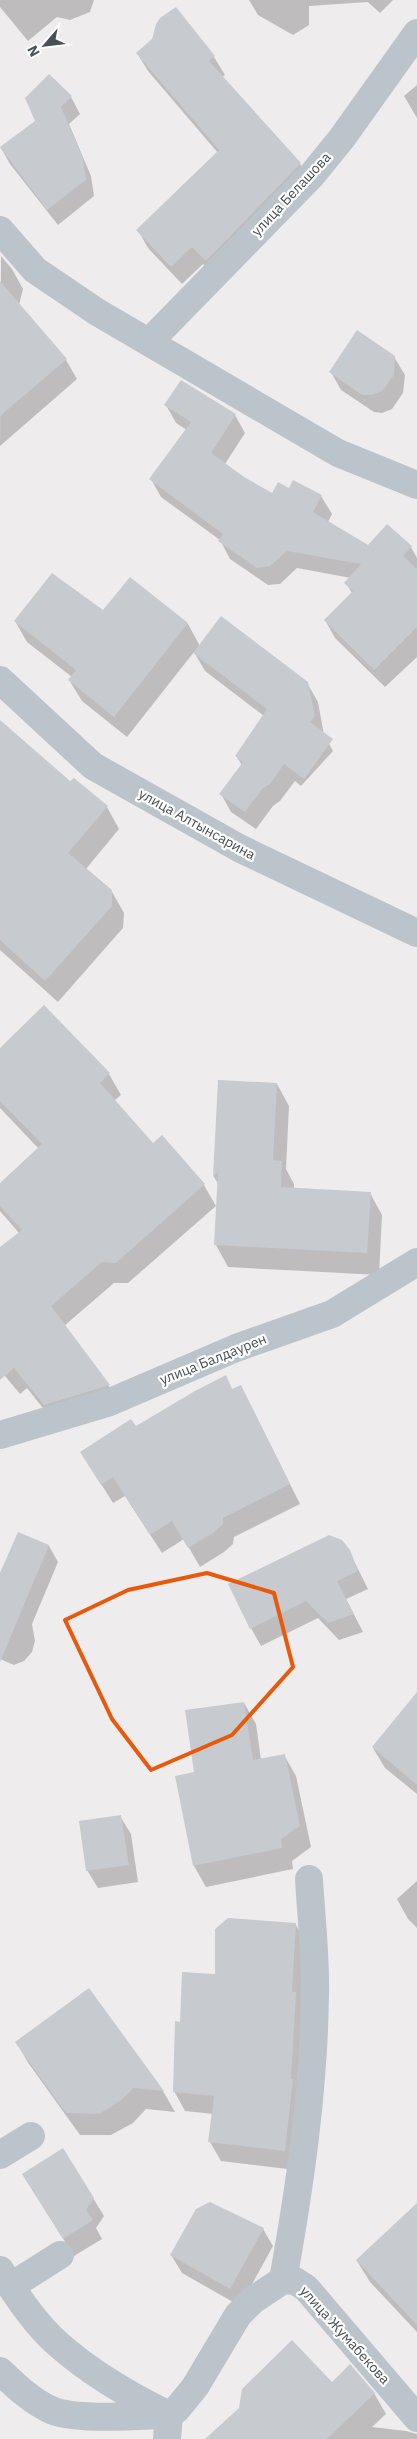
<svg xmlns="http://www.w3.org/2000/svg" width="417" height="2439" viewBox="0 0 417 2439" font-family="'IBM Plex Sans',sans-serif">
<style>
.shadow{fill:#0003}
.building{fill:#c7cacf}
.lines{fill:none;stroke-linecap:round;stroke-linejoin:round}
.street{stroke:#bcc4cb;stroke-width:28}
.marked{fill:none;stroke:#e8590c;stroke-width:4;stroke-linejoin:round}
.labels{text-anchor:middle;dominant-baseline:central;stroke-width:4.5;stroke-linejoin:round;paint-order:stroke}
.street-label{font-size:14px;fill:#465158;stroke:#fff}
</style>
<rect width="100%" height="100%" fill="#efeced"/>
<!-- shadow -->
<path class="shadow" d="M0,0h94l-4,12 -20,8 -13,-3 -29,24 -28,-34z
M249,0h144l-13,13 -12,-11 -59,4v19l-16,10 -35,-20z
M176,9l38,48 11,18 -3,2 78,87 10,18 -93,96 -14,-14 -21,20 -34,-36 -10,-18 80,-77 -70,-82 -11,-18 16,-13z
M49,76l22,21 9,17 -11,10 22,52 3,20 -36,29 -48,-61 -9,-16 35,-27z
M417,85v33l-13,-22z
M1,256l11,13 11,20 -4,16 47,55 11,19 -77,67z
M394,357l11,18 -2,18 -11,16 -10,4 -8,-1 -33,-22 -10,-18z
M166,405l69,10 10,18 -20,31 18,14 29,16 17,-4 5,-9 27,15 11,18 -4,8 41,24 42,1 6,11v99l-32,30 -50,-49 -10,-18 27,-27 -6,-10 5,-5 -54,-10 -17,16 -12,1 -38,-26 -10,-19 -59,-43 -10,-18 36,-49 -11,-7z
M130,578l58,46 12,22 107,37 11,19 6,33 9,16 -32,35 -6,-5 -15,20 -7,5 -17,23 -25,-17 -10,-18 21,-29 -6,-9 28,-40 -59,-45 -11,-19 -67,85 -45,-36 -13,-21 3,-3 -45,-35 -12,-21 88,-9z
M0,721l70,61 37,25 12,22 -33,40 25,21 13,23 -1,15 -65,74 -58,-52z
M0,1049l109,25 12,21 -7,6 39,44 51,40 12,21 -88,77h-14l-50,43 45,60 11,20 -63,20 -30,-38 -7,6 -20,-24v-122l19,-15 -19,-22v-27l39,-35 -39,-41z
M219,1081l58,3 12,22 -3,63 8,15v5l76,4 12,22 -3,60 -151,-8 -12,-22 3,-60 -5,-8z
M251,1406l49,98 -66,33 -1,7 -9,8 -24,15 -16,-28 -22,14 -37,-57 -12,7 -20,-32 43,-43z
M19,1533l30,13 9,16 -26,62 3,17 -3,11 -8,9 -10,4 -14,-6v-83z
M349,1551l19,38 -22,10 17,33 -24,8 -21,-22 -57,28 -10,-18z
M417,1694v100l-32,-26 -12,-20z
M244,1703l12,21 5,36 23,-5 12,21 15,71 -19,14 1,8 -87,18 -12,-21 -18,-89 19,-4z
M120,1816l11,18 7,48 -40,6 -11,-18z
M417,1881v47l-9,-9 -11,-20z
M296,1925l11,19 -11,226 -75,-9 -11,-19 3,-28 -28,-3 -11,-20 7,-68 35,-48z
M89,1990l74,101 12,21 -29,-3 -13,14 -22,12h-31l-51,-71 -13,-22z
M23,2175l70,23 11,18 -8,12 6,11 -28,17z
M417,2221v111l-47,-50 -13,-21z
M263,2229l10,17 -33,60 -58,-33 -11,-18z
M332,2383l42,10 12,21 -14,13 34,4 11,3v5h-189z"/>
<!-- building -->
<path class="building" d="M176,7l39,49 -6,5 92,102 -95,98 -14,-14 -21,20 -35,-37 83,-80 -83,-97 16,-14 4,-15 4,-6z
M49,74l23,22 -11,11 22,51 3,22 -39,30 -47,-63 35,-26 -10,-23z
M0,281l67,78 -67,57z
M357,330l38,26 -1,19 -12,16 -11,4h-9l-33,-23z
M181,380l55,34 -25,39 33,24 28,16 6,-11 11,6 4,-8 29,15 -9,17 55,33 19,-21 25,22 -9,10 14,13v58l-43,43 -50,-50 29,-29 -9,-8 17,-19 -74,-13 -17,15 -13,2 -39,-27 5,-7 -74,-55 42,-57 -27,-17z
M52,573l51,37 27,-33 58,46 -74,94 -46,-37 8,-10 -62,-49z
M221,616l87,66 7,34 -5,6 23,17 -29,40 -20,-15 -14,20 -7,4 -18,24 -26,-18 24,-32 -8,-6 32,-47 -74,-56z
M0,720l70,61 4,-3 34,28 -40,47 44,37v16l-67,75 -45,-41z
M44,1005l66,68 -10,10 53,60 9,-8 43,49 -89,79 -14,-1 -51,44 59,79 -66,20 -30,-37 -14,12v-133l22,-17 -22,-24v-23l42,-39 -42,-43v-53z
M218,1080l59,3 -4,77 9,1 -1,26 90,5 -4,61 -153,-8 4,-73 -5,5z
M226,1375l6,14 9,-4 49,99 -67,34v6l-10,9 -25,15 -16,-27 -22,14 -37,-58 -12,8 -21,-33 51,-33 5,7 59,-35z
M18,1532l31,13 -49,117v-89z
M329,1535l13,5 8,10 8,21 -21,10 17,33 -26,9 -22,-22 -56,28 -22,-45z
M417,1692v93l-45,-38z
M244,1702l9,58 32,-6 15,72 -19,13 1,9 -89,18 -18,-90 19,-4 -9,-62z
M121,1815l8,50 -43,6 -7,-50z
M228,1918l68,5 -4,69h4l-5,87h2l-8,72 -77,-9 6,-46 -41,-4 2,-71 5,1 2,-50 33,2v-45z
M89,1988l75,103 -30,-3 -14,13 -21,13 -33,-1 -51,-71z
M63,2148l31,50 -8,12 7,10 -30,19 -41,-65z
M210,2202l54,26 -34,61 -60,-34 26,-46z
M417,2203v122l-61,-65z
M292,2340l40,42 18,-18 25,29 -48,46h-122l34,-31 3,-19z"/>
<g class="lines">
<!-- street -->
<path class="street" d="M0,230l35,40 62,42 241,141 79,32
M149,342l163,-167 30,-37 75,-105
M0,680l93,86 146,82 178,85
M0,1435l110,-33 126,-54 96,-34 85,-52
M0,2155l31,-19
M0,2270c17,26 35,54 59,75 33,29 71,51 110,70
M283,2280c17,-94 31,-191 32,-287 1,-38 -4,-76 -6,-114
M11,2286l49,-31
M0,2371c15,14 30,29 49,38 23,12 88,7 116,6
M167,2439l2,-24 8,-6 18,-22 43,-72 15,-15 30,-20 12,1 11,7 111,130"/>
</g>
<!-- marked area -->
<path class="marked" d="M207,1573l67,20 19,74 -61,68 -81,35 -39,-51 -47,-99 63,-30z"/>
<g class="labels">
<!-- street labels -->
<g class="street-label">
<text transform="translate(291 194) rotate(-47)">улица Белашова</text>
<text transform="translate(197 824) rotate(29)">улица Алтынсарина</text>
<text transform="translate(213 1359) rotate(-22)">улица Балдаурен</text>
<text transform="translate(345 2335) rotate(48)">улица Жумабекова</text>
</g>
</g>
<!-- north arrow -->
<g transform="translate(45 45) rotate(242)" stroke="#ffffff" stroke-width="4" paint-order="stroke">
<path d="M0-4L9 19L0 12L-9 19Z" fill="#465158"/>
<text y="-8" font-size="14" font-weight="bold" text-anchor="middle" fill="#465158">N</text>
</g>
</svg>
